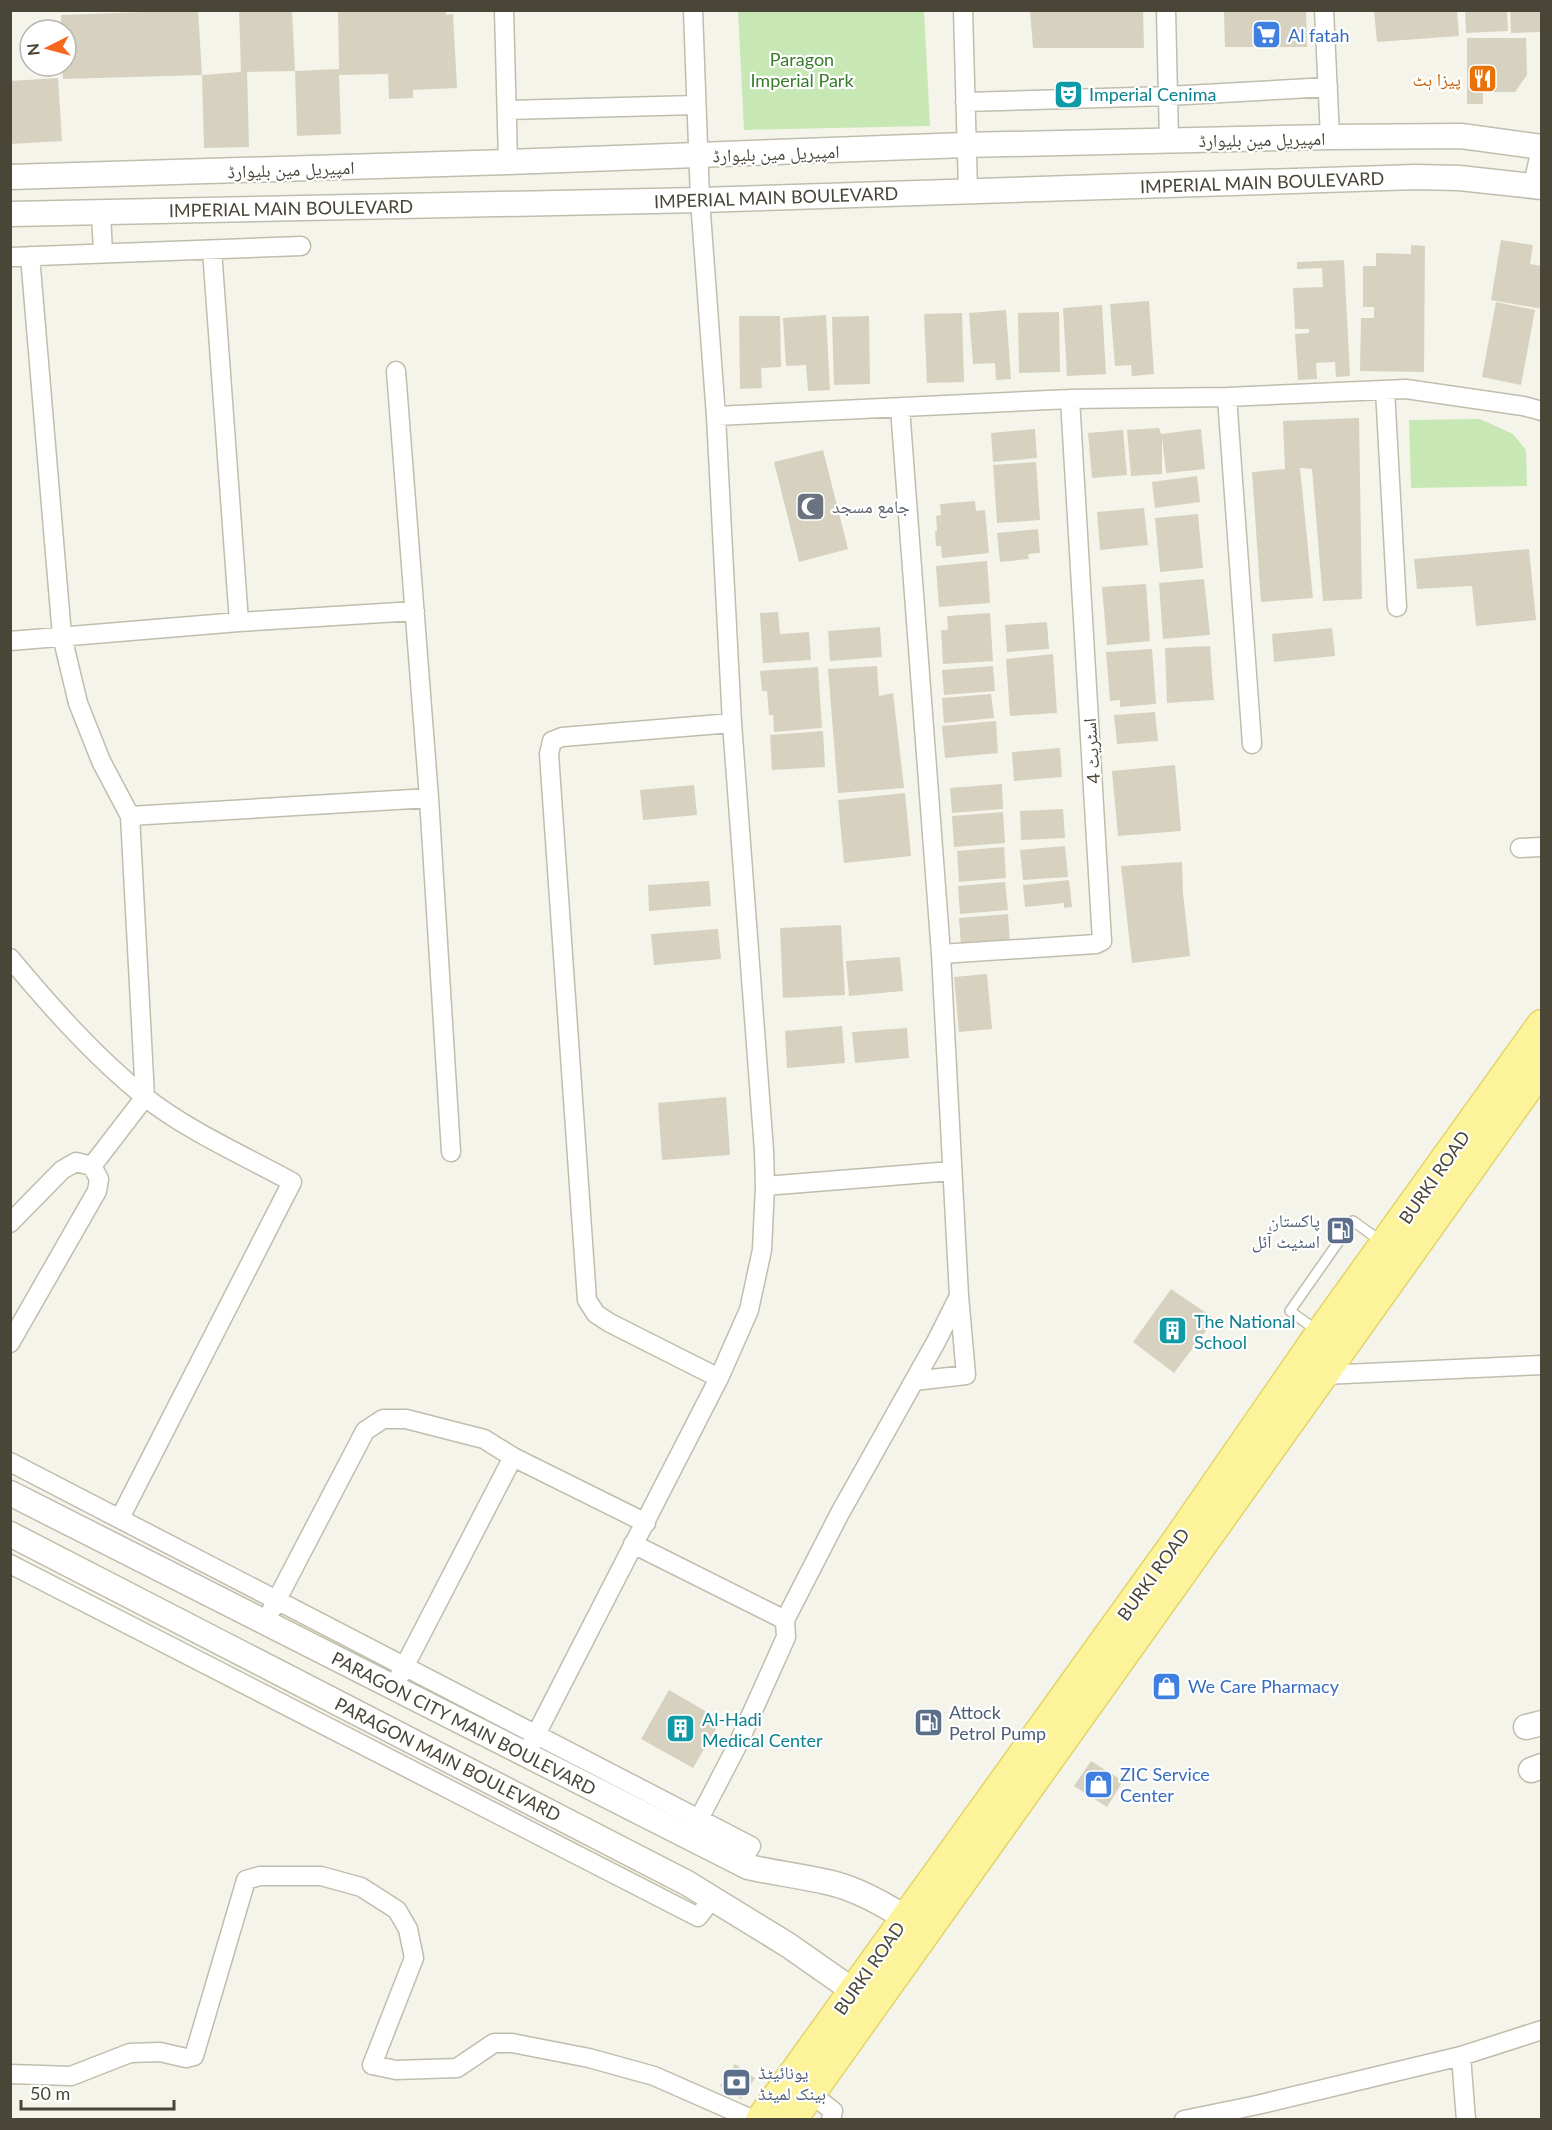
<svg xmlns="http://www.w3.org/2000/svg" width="1552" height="2130" viewBox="0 0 1552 2130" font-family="Lato,'Noto Naskh Arabic',sans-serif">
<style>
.green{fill:#c7e8b4}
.building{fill:#d7d2c0}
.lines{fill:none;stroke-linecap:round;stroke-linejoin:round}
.service-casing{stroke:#c1bdad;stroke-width:12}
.minor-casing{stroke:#c1bdad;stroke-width:21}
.tertiary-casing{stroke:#c1bdad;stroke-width:27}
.primary-casing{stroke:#e3d56a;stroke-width:33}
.service{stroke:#fff;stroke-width:9}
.minor{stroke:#fff;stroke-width:18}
.tertiary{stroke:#fff;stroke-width:24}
.primary{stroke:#fdf39b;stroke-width:30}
.labels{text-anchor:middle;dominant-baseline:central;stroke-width:4.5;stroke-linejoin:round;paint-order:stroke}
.shop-label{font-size:18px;fill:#366cbe;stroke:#fff;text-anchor:start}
.park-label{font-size:18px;fill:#3a7b2b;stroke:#fff}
.food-label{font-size:18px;fill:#c56008;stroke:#fff;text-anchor:end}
.culture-label{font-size:18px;fill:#0d838f;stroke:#fff;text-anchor:start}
.street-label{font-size:18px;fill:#494638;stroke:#fff}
.worship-label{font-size:18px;fill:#5b616d;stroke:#fff;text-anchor:start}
.service-label{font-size:18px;fill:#4e5e75;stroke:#fff;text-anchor:start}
</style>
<rect width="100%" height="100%" fill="#f5f4ea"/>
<!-- green -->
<path class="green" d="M738,11h186l6,115 -186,4z
M1480,419l33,15 13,16 1,36 -116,2 -2,-68z"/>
<!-- building -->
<path class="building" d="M198,10l4,65 39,-3 -2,-62h53l3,61 -48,1 2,75 -45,1 -2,-73 -139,4 -1,-13h4v-36h-5v-15z
M338,10h108v5l7,-1 4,74 -44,2v8l-24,1 -1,-25 -49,1 2,59 -44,2 -2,-65 44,-2z
M1030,10h113l1,38h-111z
M1224,10h82l1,37h-82z
M1374,10h83l2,26 -82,6z
M1465,10h42l1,21 -42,2z
M1510,10h32v22l-31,1z
M1467,38h59l1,37 -12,17h-32v12h-16z
M58,78l4,63 -52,3v-63z
M1501,240l32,5 -3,19 12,2v43l-51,-9z
M1411,245l14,1 -1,126 -64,-1 1,-53h13v-11h-11v-41h13v-13l35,1z
M1344,260l6,116 -14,1 -1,-15 -19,1 1,16 -19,1 -3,-46 14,-1v-4h-14l-2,-41 30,-1 -1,-19 -25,1v-7z
M1149,301l5,73 -22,2 -1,-11 -16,1 -5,-62z
M1496,302l39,8 -14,75 -39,-8z
M1102,305l4,69 -39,2 -4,-68z
M1006,310l5,69 -15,1 -1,-17 -22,1 -4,-51z
M1059,312l1,60 -41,1 -1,-60z
M962,313l2,69 -37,1 -3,-69z
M826,315l4,75 -22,1 -2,-26 -20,1 -3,-48z
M739,316h41l1,51 -20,1 1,20 -22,1z
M869,316l1,68 -36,1 -2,-68z
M1359,418l3,181 -39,2 -11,-132 -12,-1 13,130 -52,4 -9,-130 33,-3 -2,-48z
M1159,428l2,6 40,-5 4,40 -39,4 -4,-36v37l-31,2 -4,-46z
M1035,429l2,29 -44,4 -2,-29z
M1123,430l4,45 -35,3 -4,-45z
M823,450l25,99 -49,13 -25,-100z
M1036,462l4,58 -43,3 -4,-58z
M1197,476l3,26 -45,6 -3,-26z
M975,501l1,10 9,-1 4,43 -47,5 -1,-12h-5l-1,-15h2l-1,-15 5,-1 -1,-11z
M1144,508l4,37 -48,5 -3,-38z
M1198,514l5,54 -43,4 -5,-54z
M1038,529l2,24 -12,1 1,5 -29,3 -3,-29z
M1529,549l7,71 -60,6 -4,-40 -55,3 -3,-30z
M987,561l3,42 -51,4 -3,-41z
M1204,579l6,56 -47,4 -4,-56z
M1146,584l4,57 -43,4 -5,-58z
M778,612l2,22 29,-2 2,28 -48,3 -3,-50z
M990,613l3,48 -50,3 -2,-34h7l-1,-14z
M1047,622l2,27 -42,3 -2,-27z
M880,627l2,30 -52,4 -2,-30z
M1332,628l3,28 -61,6 -2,-28z
M1210,646l4,54 -47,3 -2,-55z
M1152,649l4,55 -36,3v-7l-10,1 -4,-49z
M1053,654l4,59 -47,3 -4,-57z
M877,666l2,30 14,-3 11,95 -66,5 -10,-124z
M993,666l2,25 -51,4 -2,-25z
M818,667l4,61 -48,4 -1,-17h-4l-2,-24h-5l-2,-20z
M991,694l3,24 -50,5 -2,-25z
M1155,712l3,29 -41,3 -3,-29z
M996,721l2,32 -53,5 -3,-32z
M823,731l2,36 -53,3 -2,-35z
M1060,748l2,29 -48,4 -2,-29z
M1175,765l6,66 -63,5 -6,-65z
M1002,784l1,25 -51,4 -2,-25z
M694,785l3,30 -54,5 -3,-30z
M905,793l6,63 -67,7 -6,-63z
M1063,809l2,29 -44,2 -1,-29z
M1003,812l2,31 -51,4 -2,-31z
M1065,846l3,31 -45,3 -3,-30z
M1004,847l2,31 -47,4 -2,-31z
M1182,862l1,31 7,63 -58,7 -11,-97z
M1069,880l3,27 -8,1v-5l-39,4 -2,-22z
M709,881l2,25 -62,5 -1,-26z
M1005,882l3,28 -48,4 -2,-28z
M1008,914l2,29 -49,4 -2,-29z
M841,925l4,70 -62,3 -3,-70z
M718,929l3,30 -67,6 -3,-31z
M900,957l3,34 -54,5 -3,-35z
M987,974l5,55 -33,3 -5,-55z
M842,1026l3,37 -58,5 -2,-37z
M907,1028l2,30 -54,5 -3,-31z
M726,1097l4,58 -68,5 -4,-57z
M1171,1289l44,30 -41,54 -41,-31z
M1165,1673l15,10 -8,16 -19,-10z
M669,1690l52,30 -28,48 -52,-29z
M1091,1761l32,20 -16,26 -33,-21z
M735,2064l20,14 -14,21 -21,-13z"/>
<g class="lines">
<defs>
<path id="service" d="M1319,1332l-29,-21 63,-90 29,21"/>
<path id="minor" d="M504,10l4,152
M963,10l5,181
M1166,10l3,131
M1324,10l6,127
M965,102l203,-6 160,-9
M507,110l189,-5
M1533,185l9,-41
M101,212l2,41
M212,250l27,372
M30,256l32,380 16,67 23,58 29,55 15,281 -53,69
M10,257l291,-11
M396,371l33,427 22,354
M1385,390l12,217
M1227,397l25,347
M716,416l354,-17 157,-2 179,-8 117,17 19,5
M10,641l229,-19 176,-11
M130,816l299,-18
M1520,848l22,-1
M941,954l155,-10 6,-3 -32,-542
M10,958c41,49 85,99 135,139 43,34 98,58 147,85l-172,336
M765,1186l187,-15
M10,1223l52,-53 14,-8 16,4 7,13 -2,12 -87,152
M1323,1375l219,-10
M719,1378l-109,-55 -14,-9 -9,-14 -38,-546 3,-13 10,-4 170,-14
M914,1381l52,-6 -7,-79
M10,1462l741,384 -10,17
M633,1544l152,76
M10,1564l688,353 15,-19
M272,1609l93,-178 18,-12h23l78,20 29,18 133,66
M400,1675l113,-218
M526,1754l193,-376 30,-68 13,-60 3,-64 -1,-35 -32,-428 -16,-307 -16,-216 -7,-190
M699,1819l39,-75 48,-107 -1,-17 55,-107 97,-173 22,-44 -18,-342 -41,-546
M1461,2056l5,64
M10,2074l61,2 59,-23 30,-1 26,6 8,-2 52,-176 14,-4h61l40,11 36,23 11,19 6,29 -42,107 24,5 61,-2 37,-25h18l77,15 65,18 100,44
M810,2093l23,18 -2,9
M1184,2120l73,-15 204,-49 81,-26"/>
<path id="tertiary" d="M10,177l498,-15 457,-17 365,-8 131,-1 81,11
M10,214l690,-14 716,-23 43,1 83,9
M10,1493l738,374c27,6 53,9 79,15 33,7 66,27 93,46
M10,1534l677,349 101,62 80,56
M1526,1727l16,-4
M1531,1770l11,-4"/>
<path id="primary" d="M761,2120l417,-580 143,-207 221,-308
M791,2120l751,-1053"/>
</defs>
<!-- service casing -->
<use href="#service" class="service-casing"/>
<!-- minor casing -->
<use href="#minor" class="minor-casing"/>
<!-- tertiary casing -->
<use href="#tertiary" class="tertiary-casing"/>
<!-- primary casing -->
<use href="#primary" class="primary-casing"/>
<!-- service -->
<use href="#service" class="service"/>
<!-- minor -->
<use href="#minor" class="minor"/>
<!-- tertiary -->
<use href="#tertiary" class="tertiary"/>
<!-- primary -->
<use href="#primary" class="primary"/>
</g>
<!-- icons -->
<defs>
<symbol id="supermarket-square" viewBox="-11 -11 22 22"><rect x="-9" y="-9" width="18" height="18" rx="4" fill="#3f7fe0" stroke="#fff"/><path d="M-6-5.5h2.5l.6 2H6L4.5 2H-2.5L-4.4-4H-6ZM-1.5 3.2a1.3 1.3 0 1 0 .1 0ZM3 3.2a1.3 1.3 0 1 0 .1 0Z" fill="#fff"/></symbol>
<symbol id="restaurant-square" viewBox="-11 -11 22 22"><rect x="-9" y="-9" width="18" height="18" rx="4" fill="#e8710a" stroke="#fff"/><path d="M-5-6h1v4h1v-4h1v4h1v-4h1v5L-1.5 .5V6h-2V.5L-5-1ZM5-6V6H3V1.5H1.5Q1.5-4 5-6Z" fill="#fff"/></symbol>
<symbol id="theatre-square" viewBox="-11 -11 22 22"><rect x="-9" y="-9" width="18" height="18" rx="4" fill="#0f9aa8" stroke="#fff"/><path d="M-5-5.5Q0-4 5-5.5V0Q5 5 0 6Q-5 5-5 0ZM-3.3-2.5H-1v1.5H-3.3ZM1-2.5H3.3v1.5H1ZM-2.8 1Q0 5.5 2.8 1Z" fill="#fff"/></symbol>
<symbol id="mosque-square" viewBox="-11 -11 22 22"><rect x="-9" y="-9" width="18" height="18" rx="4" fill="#6b7280" stroke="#fff"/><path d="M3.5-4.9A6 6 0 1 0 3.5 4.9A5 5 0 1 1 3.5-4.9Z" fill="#fff"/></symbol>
<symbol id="fuel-square" viewBox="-11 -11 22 22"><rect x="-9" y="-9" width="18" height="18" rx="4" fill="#5c6f8a" stroke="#fff"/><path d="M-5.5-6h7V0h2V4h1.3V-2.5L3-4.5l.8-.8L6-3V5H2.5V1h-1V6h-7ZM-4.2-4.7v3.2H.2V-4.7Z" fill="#fff"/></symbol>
<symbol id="building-square" viewBox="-11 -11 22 22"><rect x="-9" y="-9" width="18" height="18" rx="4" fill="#0f9aa8" stroke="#fff"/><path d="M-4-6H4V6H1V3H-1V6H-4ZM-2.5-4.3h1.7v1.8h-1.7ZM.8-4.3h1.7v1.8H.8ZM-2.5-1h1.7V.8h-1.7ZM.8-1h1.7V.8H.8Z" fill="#fff"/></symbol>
<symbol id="shop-square" viewBox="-11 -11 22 22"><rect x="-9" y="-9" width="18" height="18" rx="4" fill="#3f7fe0" stroke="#fff"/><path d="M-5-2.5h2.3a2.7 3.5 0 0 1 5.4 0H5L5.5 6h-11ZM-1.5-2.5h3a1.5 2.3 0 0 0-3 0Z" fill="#fff"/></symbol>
<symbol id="bank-square" viewBox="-11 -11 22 22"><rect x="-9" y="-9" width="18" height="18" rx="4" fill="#5c6f8a" stroke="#fff"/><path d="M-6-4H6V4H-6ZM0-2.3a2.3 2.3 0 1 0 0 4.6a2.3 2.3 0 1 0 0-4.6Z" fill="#fff"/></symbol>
</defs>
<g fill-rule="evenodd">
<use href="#supermarket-square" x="1250" y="18" width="33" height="33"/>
<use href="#restaurant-square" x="1466" y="62" width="33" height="33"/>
<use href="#theatre-square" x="1052" y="78" width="33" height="33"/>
<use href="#mosque-square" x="794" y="490" width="33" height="33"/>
<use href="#fuel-square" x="1324" y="1214" width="33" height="33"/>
<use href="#building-square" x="1156" y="1314" width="33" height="33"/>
<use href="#shop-square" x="1150" y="1670" width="33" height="33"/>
<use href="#fuel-square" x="912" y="1706" width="33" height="33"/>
<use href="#building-square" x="664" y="1712" width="33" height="33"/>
<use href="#shop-square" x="1082" y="1768" width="33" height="33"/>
<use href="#bank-square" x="720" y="2066" width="33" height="33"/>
</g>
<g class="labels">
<!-- shop labels -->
<g class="shop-label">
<text x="1288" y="35">Al fatah</text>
<text x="1188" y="1686">We Care Pharmacy</text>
<text x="1120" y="1774">ZIC Service<tspan x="1120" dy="21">Center</tspan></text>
</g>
<!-- park labels -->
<g class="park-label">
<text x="802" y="59">Paragon<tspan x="802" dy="21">Imperial Park</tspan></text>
</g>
<!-- food labels -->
<g class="food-label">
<text x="1461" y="79">پیزا ہٹ</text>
</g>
<!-- culture labels -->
<g class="culture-label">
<text x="1089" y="94">Imperial Cenima</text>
<text x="1194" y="1321">The National<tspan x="1194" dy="21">School</tspan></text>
<text x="702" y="1719">Al-Hadi<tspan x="702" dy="21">Medical Center</tspan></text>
</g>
<!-- street labels -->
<g class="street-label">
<text transform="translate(1262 139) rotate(-1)">امپیریل مین بلیوارڈ</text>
<text transform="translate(776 153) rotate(-2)">امپیریل مین بلیوارڈ</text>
<text transform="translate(291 169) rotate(-2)">امپیریل مین بلیوارڈ</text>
<text transform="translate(1262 182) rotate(-2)">IMPERIAL MAIN BOULEVARD</text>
<text transform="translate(776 197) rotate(-2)">IMPERIAL MAIN BOULEVARD</text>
<text transform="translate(291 208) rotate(-1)">IMPERIAL MAIN BOULEVARD</text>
<text transform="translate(1091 751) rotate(-94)">اسٹریٹ 4</text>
<text transform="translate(1434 1177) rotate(-55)">BURKI ROAD</text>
<text transform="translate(1153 1574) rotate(-54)">BURKI ROAD</text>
<text transform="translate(464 1723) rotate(27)">PARAGON CITY MAIN BOULEVARD</text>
<text transform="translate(448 1759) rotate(27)">PARAGON MAIN BOULEVARD</text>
<text transform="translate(869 1968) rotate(-55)">BURKI ROAD</text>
</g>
<!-- worship labels -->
<g class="worship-label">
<text x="832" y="506">جامع مسجد</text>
</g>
<!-- service labels -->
<g class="service-label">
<text x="1320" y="1220" text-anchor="end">پاکستان<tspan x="1320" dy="21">اسٹیٹ آئل</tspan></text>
<text x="949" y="1712">Attock<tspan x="949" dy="21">Petrol Pump</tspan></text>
<text x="758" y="2072">یونائیٹڈ<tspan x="758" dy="21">بینک لمیٹڈ</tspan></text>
</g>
</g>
<!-- border -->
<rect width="1552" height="2130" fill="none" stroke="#494638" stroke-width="24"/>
<!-- north arrow -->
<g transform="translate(48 48) rotate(264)"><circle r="28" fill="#ffffff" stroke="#b6b5af" stroke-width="1.5"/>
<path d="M0-4.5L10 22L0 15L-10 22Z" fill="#f8671e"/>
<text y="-9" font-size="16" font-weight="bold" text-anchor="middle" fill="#494638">N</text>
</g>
<!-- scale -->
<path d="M21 2100v9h153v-9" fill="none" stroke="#494638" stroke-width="3"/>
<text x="30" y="2100" font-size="18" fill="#494638" stroke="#ffffff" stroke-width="4.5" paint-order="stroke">50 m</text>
</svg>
